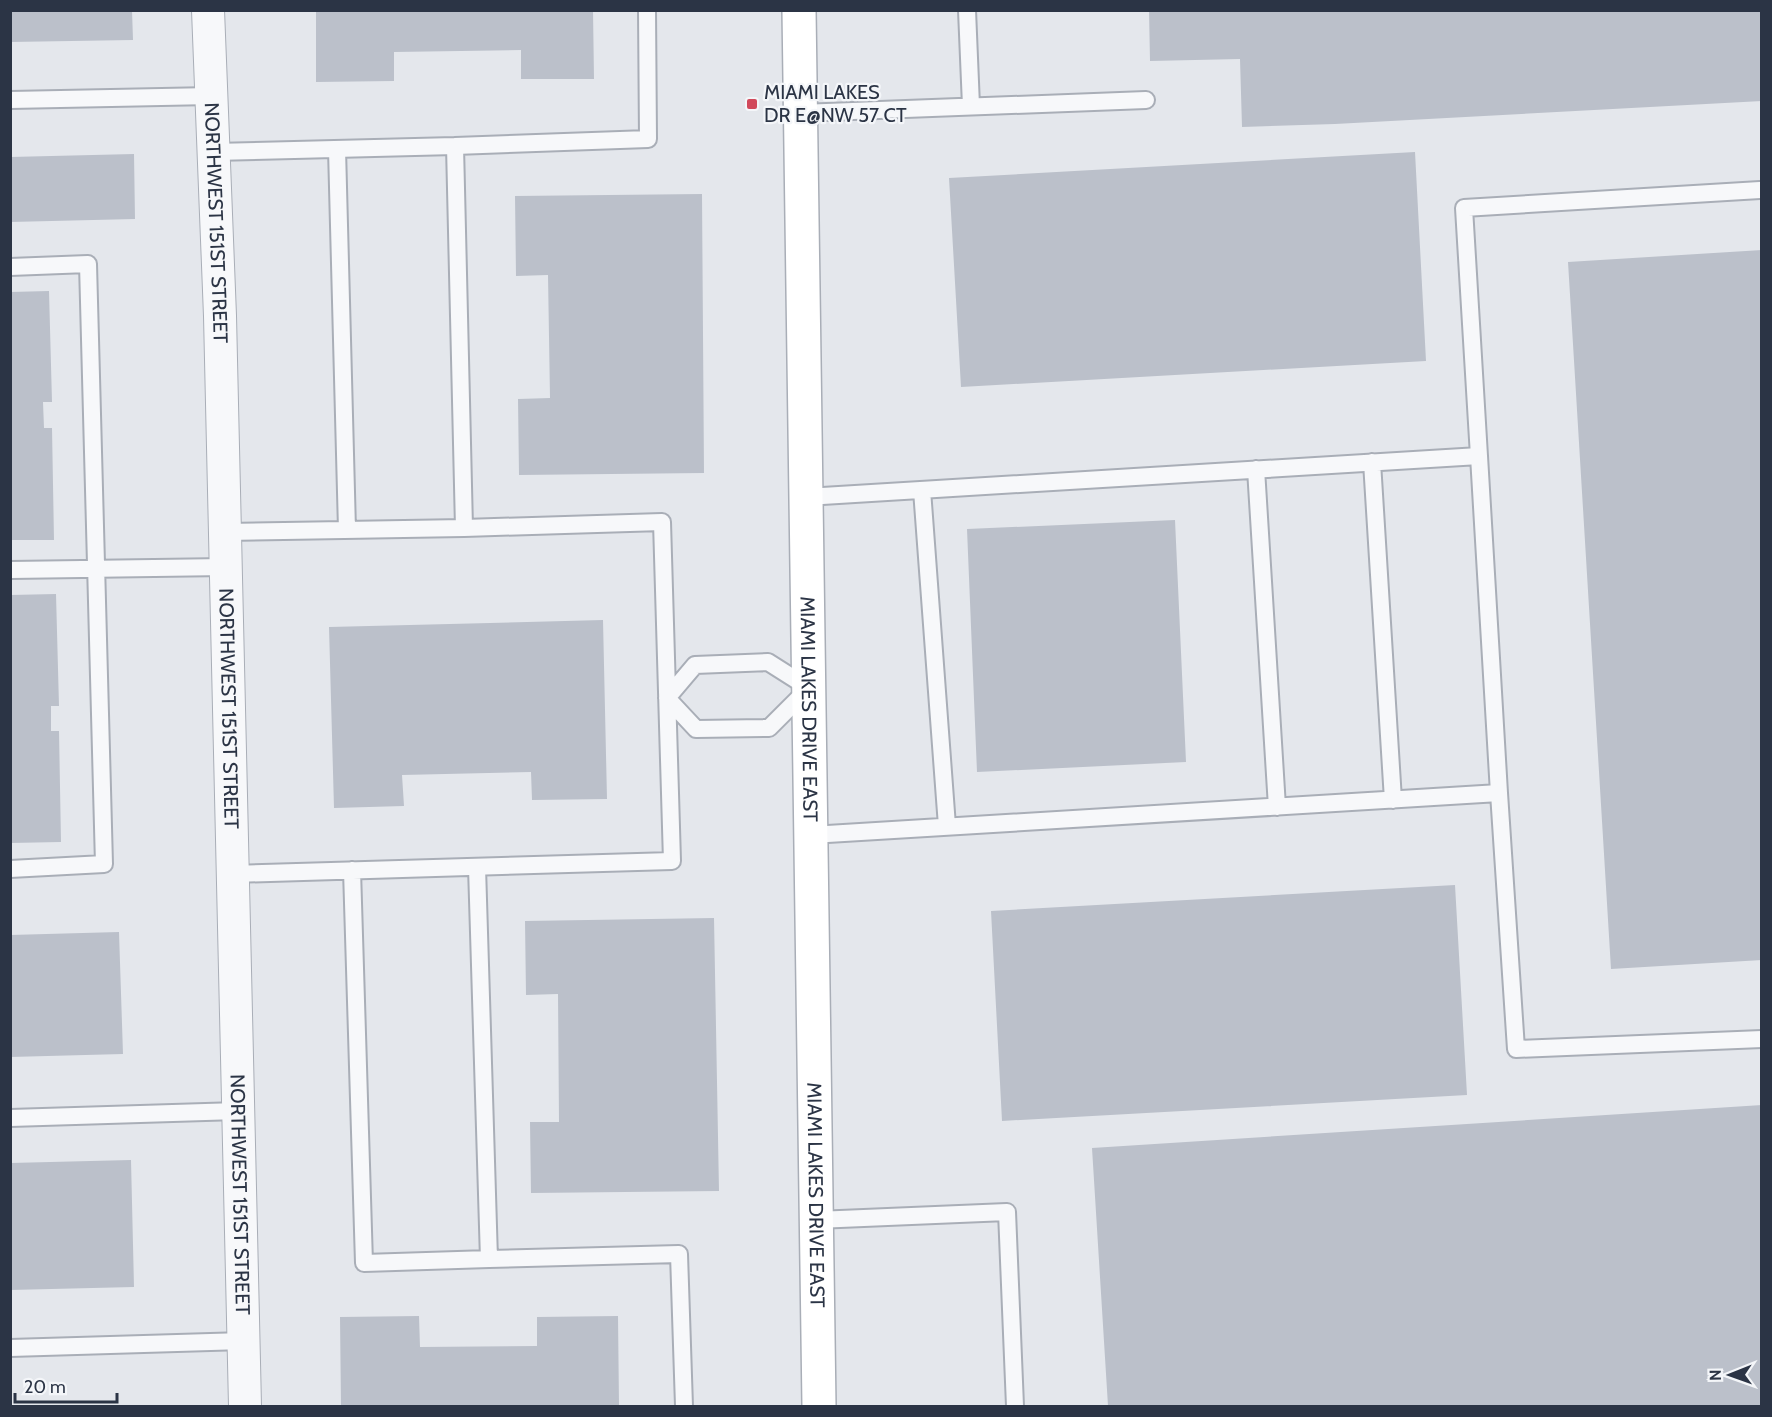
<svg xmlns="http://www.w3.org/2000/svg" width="1772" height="1417" viewBox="0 0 1772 1417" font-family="Cabin,sans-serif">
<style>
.building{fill:#bbc0ca}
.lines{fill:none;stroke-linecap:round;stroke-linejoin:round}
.service-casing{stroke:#a9aeb7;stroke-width:20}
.minor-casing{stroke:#a9aeb7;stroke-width:34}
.secondary-casing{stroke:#a9aeb7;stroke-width:36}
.service{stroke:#f7f8fa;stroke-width:16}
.minor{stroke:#f7f8fa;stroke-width:32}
.secondary{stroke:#fff;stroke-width:33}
.poi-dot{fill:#d1495b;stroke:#f4f6f9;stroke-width:2}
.labels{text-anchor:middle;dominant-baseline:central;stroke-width:4.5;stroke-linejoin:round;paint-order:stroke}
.poi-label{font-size:20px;fill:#2b3445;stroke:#f4f6f9;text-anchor:start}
.street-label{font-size:20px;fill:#2b3445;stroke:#f4f6f9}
</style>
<rect width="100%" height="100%" fill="#e4e7ec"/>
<!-- building -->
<path class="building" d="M10,10h122l1,30 -123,2z
M316,10h277l1,69h-73v-29l-127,2v29l-78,1z
M1149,10h613v91l-427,23 -93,3 -2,-68 -90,2z
M1415,152l11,209 -465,26 -12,-209z
M134,154l1,65 -125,3v-65z
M702,194l2,279 -185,2 -1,-76 32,-1 -2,-123 -32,1 -1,-80z
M1762,250v710l-151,9 -43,-707z
M49,291l3,111h-9l1,26h8l2,112h-44v-248z
M1175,520l11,242 -209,10 -10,-243z
M56,594l3,112h-8v25h8l2,111 -51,1v-248z
M603,620l4,179 -75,1 -1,-28 -129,3 2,31 -70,2 -5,-181z
M1455,885l12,210 -465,26 -11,-210z
M714,918l5,273 -188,2 -1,-71h29l-1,-128 -32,1 -1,-74z
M119,932l4,122 -113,3v-122z
M1762,1105v301h-654l-16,-258z
M131,1160l3,127 -124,3v-127z
M419,1316l1,31 117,-1v-29l81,-1 1,90h-278l-1,-89z"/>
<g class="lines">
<defs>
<path id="service" d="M967,10l4,96
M10,100l202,-4
M800,113l346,-13
M455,146l193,-7 -1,-129
M337,149l10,381
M214,152l241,-6 9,382 -239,4
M10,267l78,-3 16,600 -94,5
M1372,462l21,338
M1256,469l21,338
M922,490l25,336
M806,497l673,-41 -15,-248 296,-18
M10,570l216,-3
M768,662l41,26 -40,40 -73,1 -29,-31 28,-33z
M1499,793l17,256 246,-10
M811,835l688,-42 -20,-337
M352,870l12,393 125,-4 -12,-392
M233,874l439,-13 -10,-339 -198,6
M10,1118l228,-7
M816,1220l191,-8 8,194
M489,1259l190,-5 5,152
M10,1348l234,-7"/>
<g id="minor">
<path id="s1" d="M208,10l12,306 25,1090"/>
</g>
<g id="secondary">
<path id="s2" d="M799,10l20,1396"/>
</g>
</defs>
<!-- service casing -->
<use href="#service" class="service-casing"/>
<!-- minor casing -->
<use href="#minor" class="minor-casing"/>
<!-- secondary casing -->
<use href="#secondary" class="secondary-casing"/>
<!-- service -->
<use href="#service" class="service"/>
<!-- minor -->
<use href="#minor" class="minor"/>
<!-- secondary -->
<use href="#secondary" class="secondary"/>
</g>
<!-- markers -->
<rect class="poi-dot" x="746" y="98" width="12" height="12" rx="3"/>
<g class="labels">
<!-- poi labels -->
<g class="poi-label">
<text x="764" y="92">MIAMI LAKES<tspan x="764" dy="23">DR E@NW 57 CT</tspan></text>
</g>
<!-- street labels -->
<g class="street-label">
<text stroke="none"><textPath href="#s1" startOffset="213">NORTHWEST 151ST STREET</textPath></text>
<text stroke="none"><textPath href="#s1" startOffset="699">NORTHWEST 151ST STREET</textPath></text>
<text stroke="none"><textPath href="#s2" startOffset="699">MIAMI LAKES DRIVE EAST</textPath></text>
<text stroke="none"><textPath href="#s1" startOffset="1185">NORTHWEST 151ST STREET</textPath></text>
<text stroke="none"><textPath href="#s2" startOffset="1185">MIAMI LAKES DRIVE EAST</textPath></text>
</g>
</g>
<!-- border -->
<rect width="1772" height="1417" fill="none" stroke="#2b3445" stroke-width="24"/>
<!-- north arrow -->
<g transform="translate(1730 1375) rotate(269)" stroke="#f4f6f9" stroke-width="4.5" paint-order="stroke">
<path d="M0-4.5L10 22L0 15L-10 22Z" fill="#2b3445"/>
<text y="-9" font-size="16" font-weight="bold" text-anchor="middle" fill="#2b3445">N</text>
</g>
<!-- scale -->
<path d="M15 1393v9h102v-9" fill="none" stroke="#2b3445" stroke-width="3"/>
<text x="24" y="1393" font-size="18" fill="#2b3445" stroke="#f4f6f9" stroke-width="4.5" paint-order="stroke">20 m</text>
</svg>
